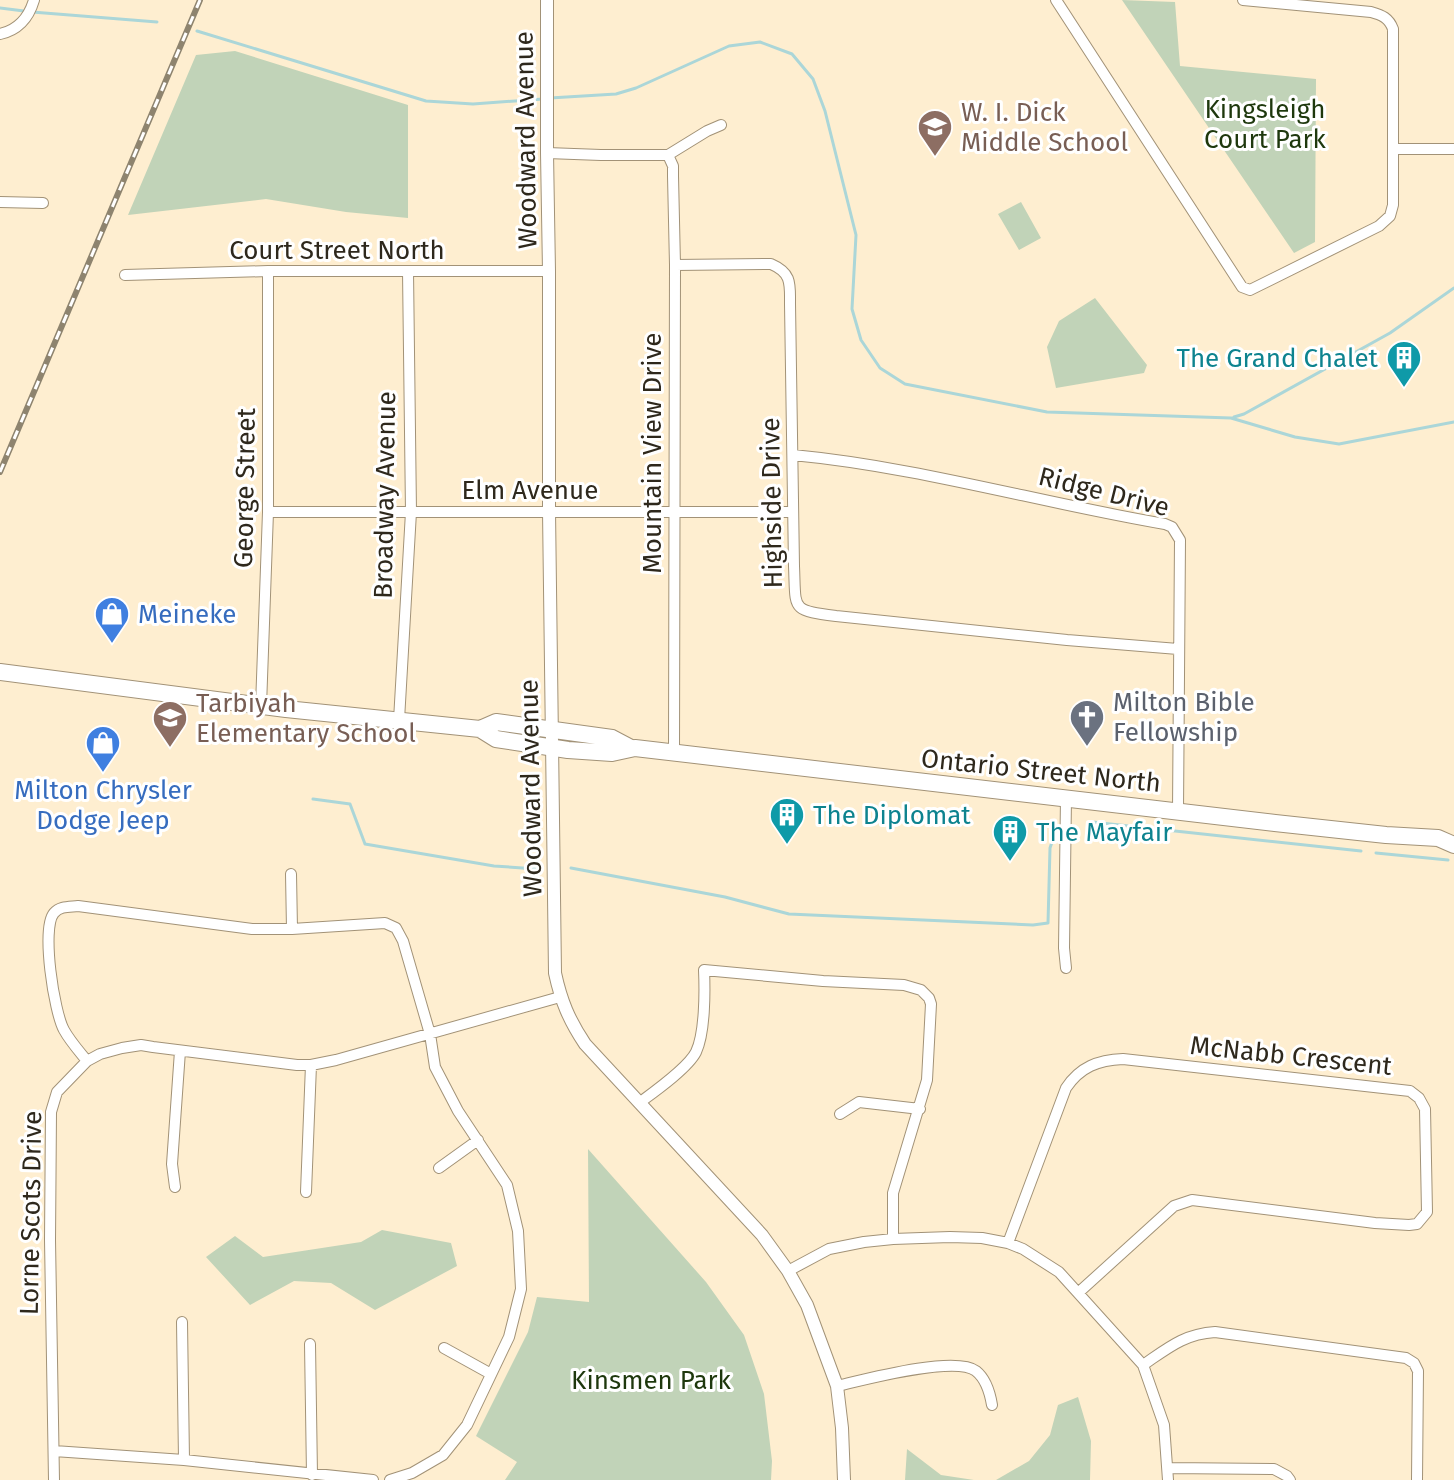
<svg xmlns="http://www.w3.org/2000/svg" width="1454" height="1480" viewBox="0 0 1454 1480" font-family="'Fira Sans',sans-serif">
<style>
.green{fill:#c1d3b8}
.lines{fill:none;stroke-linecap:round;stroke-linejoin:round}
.stream{stroke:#abd6d8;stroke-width:3}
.minor-casing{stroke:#a29277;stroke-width:12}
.tertiary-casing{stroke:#a29277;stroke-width:14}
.primary-casing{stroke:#a29277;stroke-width:18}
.minor{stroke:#fff;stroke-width:10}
.tertiary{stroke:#fff;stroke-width:12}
.primary{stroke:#fff;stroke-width:16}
.rail-casing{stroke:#8e846f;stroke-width:6}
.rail{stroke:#fff;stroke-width:3;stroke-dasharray:9;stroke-linecap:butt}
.labels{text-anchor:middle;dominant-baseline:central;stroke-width:6;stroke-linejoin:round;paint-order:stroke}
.park-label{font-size:26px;fill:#1e380d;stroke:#fff}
.education-label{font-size:26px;fill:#785e54;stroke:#fff;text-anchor:start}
.street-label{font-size:26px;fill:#2e281c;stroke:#fff}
.culture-label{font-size:26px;fill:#0d838f;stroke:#fff;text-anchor:start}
.shop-label{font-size:26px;fill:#366cbe;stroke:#fff;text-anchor:start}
.worship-label{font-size:26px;fill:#5b616d;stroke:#fff;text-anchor:start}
</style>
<rect width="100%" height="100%" fill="#feeed0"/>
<!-- green -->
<path class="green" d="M1122,0l53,2 5,64 136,13 -1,163 -21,11z
M235,51l173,54v113l-62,-6 -80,-13 -138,16 68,-160z
M1021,202l20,36 -22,12 -21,-36z
M1095,298l52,67 -3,8 -88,15 -9,-41 12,-26z
M588,1149l118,133 38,53 20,59 8,67 -1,19h-266l12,-18 -41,-26 52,-104 9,-35 52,5z
M382,1230l69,13 6,23 -82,44 -44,-27 -37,-2 -44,24 -44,-48 29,-21 28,21 98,-15z
M1078,1397l13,44 -1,39h-94l33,-19 21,-26 8,-30z
M907,1449l34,26 33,5h-69z"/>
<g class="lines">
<!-- stream -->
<path class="stream" d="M0,8l24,3
M32,12l125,10
M197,31l229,70 47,3 70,-5
M550,98l66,-4 20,-6 93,-42 31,-4 32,12 21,25 12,32 31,124 -4,74 9,31 19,28 25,16 142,28 184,6 64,19 44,7 115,-22
M1234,417l10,-3 146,-81 64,-45
M313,799l37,5 15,40 129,22 43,3
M1092,822l269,29
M1376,853l72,7
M571,868l154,29 64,17 244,11 15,-2 2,-75 5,-15"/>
<defs>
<path id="minor" d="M1056,0l186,287 8,3 129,-64 11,-10 3,-11v-176c-4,-11 -11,-14 -22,-17l-128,-12
M0,34c18,-4 29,-17 34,-34
M1394,149h60
M547,153l54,2h67l39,-24 14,-6
M668,155l5,11v10l2,89 -1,487
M0,202l43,1
M675,265l96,-1c21,9 19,20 19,40l4,262c2,44 -4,44 42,50l231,24 111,9
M125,275l143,-4h281
M793,455c126,12 248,48 372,69l7,3 8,13 -2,271
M268,512h525
M261,706l7,-194v-241
M399,720l12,-208 -3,-241
M1066,798l-2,150 2,20
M291,874l1,55
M87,1061c-8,-10 -17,-20 -23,-31 -10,-18 -23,-102 -10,-117 6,-7 15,-6 24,-7l174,23h40l93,-6 11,5 7,13 27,93 5,33 23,44 49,74 11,46 3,58 -12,48 -42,88 -24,30 -31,18 -22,7
M639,1103c15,-11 49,-35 57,-51 9,-19 9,-60 8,-82l119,11 81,4 17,5 8,8 2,6 -4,76 -34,113v46
M840,1114l19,-12 61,7
M439,1168l39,-28
M175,1187l-3,-23 8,-113
M306,1192l5,-127
M1008,1243l58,-155c14,-21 32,-28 57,-29l287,32 9,7 6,11 2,103 -10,12 -8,1 -34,-2 -183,-23 -18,6 -96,87
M788,1271l41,-22 35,-7 29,-3 57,-2 32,1 26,5 15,6 36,23 84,93 21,60 4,55
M182,1322l2,138
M310,1344l2,131
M444,1348l47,26
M1143,1365c25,-17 41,-31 72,-33l191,26 8,5 4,8 -1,109
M837,1386c26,-6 118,-31 139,-15 10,8 14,22 16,34
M54,1451l130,9 189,20
M1168,1468l106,1 13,7 3,4
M54,1480l-4,-240 1,-128 6,-20 30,-31 13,-7 22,-6 19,-3 12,2 144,18h14l25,-5 224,-63"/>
<path id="tertiary" d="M547,0v153l2,118v240l6,462c6,28 14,47 30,71l177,191 26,36 19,34 30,81 5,42 2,52"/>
<path id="primary" d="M0,672l286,37 194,20 16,10 72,11 44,3 23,-5 640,75 111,12 52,3 16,7
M480,729l16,-7 116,16 19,10"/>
</defs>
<!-- minor casing -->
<use href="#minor" class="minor-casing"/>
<!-- tertiary casing -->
<use href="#tertiary" class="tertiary-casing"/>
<!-- primary casing -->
<use href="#primary" class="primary-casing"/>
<!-- minor -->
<use href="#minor" class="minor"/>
<!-- tertiary -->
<use href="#tertiary" class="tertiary"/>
<!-- primary -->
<use href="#primary" class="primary"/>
<defs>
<path id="rail" d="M0,472l200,-472"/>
</defs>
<!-- rail casing -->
<use href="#rail" class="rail-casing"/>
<!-- rail -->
<use href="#rail" class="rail"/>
</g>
<!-- icons -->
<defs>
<symbol id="school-pin" viewBox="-11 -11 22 30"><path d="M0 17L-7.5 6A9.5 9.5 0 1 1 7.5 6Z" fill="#8d6e63" stroke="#fff"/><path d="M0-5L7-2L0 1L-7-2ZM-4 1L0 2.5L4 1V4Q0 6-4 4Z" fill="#fff"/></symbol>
<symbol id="building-pin" viewBox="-11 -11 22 30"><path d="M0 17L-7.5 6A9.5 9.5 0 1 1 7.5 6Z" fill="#0f9aa8" stroke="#fff"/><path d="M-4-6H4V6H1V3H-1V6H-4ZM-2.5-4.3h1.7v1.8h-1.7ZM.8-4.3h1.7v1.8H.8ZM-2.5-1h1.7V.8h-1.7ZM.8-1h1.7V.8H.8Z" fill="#fff"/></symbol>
<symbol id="shop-pin" viewBox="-11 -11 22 30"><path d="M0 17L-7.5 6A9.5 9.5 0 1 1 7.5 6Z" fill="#3f7fe0" stroke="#fff"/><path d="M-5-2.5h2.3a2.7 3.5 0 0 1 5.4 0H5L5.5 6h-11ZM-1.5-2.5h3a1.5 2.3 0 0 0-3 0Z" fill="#fff"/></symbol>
<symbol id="church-pin" viewBox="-11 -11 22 30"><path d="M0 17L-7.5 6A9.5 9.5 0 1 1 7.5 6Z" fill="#6b7280" stroke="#fff"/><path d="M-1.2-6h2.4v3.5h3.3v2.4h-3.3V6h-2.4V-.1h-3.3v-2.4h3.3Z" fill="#fff"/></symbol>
</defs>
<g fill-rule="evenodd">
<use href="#school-pin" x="915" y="107" width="40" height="54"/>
<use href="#building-pin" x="1384" y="338" width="40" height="54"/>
<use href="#shop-pin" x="92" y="594" width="40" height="54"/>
<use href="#church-pin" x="1067" y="697" width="40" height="54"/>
<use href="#school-pin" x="150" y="698" width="40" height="54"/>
<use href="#shop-pin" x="83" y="723" width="40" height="54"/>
<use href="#building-pin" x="767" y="795" width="40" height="54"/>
<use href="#building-pin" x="990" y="812" width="40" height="54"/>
</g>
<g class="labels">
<!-- park labels -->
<g class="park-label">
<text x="1265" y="109">Kingsleigh<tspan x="1265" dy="30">Court Park</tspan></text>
<text x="651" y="1380">Kinsmen Park</text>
</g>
<!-- education labels -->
<g class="education-label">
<text x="961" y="112">W. I. Dick<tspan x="961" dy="30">Middle School</tspan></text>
<text x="196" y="703">Tarbiyah<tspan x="196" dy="30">Elementary School</tspan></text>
</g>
<!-- street labels -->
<g class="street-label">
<text transform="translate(526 140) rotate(-91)">Woodward Avenue</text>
<text x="337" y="250">Court Street North</text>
<text transform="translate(652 453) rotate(-90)">Mountain View Drive</text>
<text transform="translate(245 488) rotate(-89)">George Street</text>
<text x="530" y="490">Elm Avenue</text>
<text transform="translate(1104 492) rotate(14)">Ridge Drive</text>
<text transform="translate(385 495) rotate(-89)">Broadway Avenue</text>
<text transform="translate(772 503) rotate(-91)">Highside Drive</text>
<text transform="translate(1041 771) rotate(6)">Ontario Street North</text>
<text transform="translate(531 788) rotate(-91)">Woodward Avenue</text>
<text transform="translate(1291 1056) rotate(6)">McNabb Crescent</text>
<text transform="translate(31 1213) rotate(-89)">Lorne Scots Drive</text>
</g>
<!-- culture labels -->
<g class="culture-label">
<text x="1378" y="358" text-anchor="end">The Grand Chalet</text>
<text x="813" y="815">The Diplomat</text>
<text x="1036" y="832">The Mayfair</text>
</g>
<!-- shop labels -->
<g class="shop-label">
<text x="138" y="614">Meineke</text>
<text x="103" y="790" text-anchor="middle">Milton Chrysler<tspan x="103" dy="30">Dodge Jeep</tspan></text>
</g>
<!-- worship labels -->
<g class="worship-label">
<text x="1113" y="702">Milton Bible<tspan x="1113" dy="30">Fellowship</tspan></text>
</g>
</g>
</svg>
